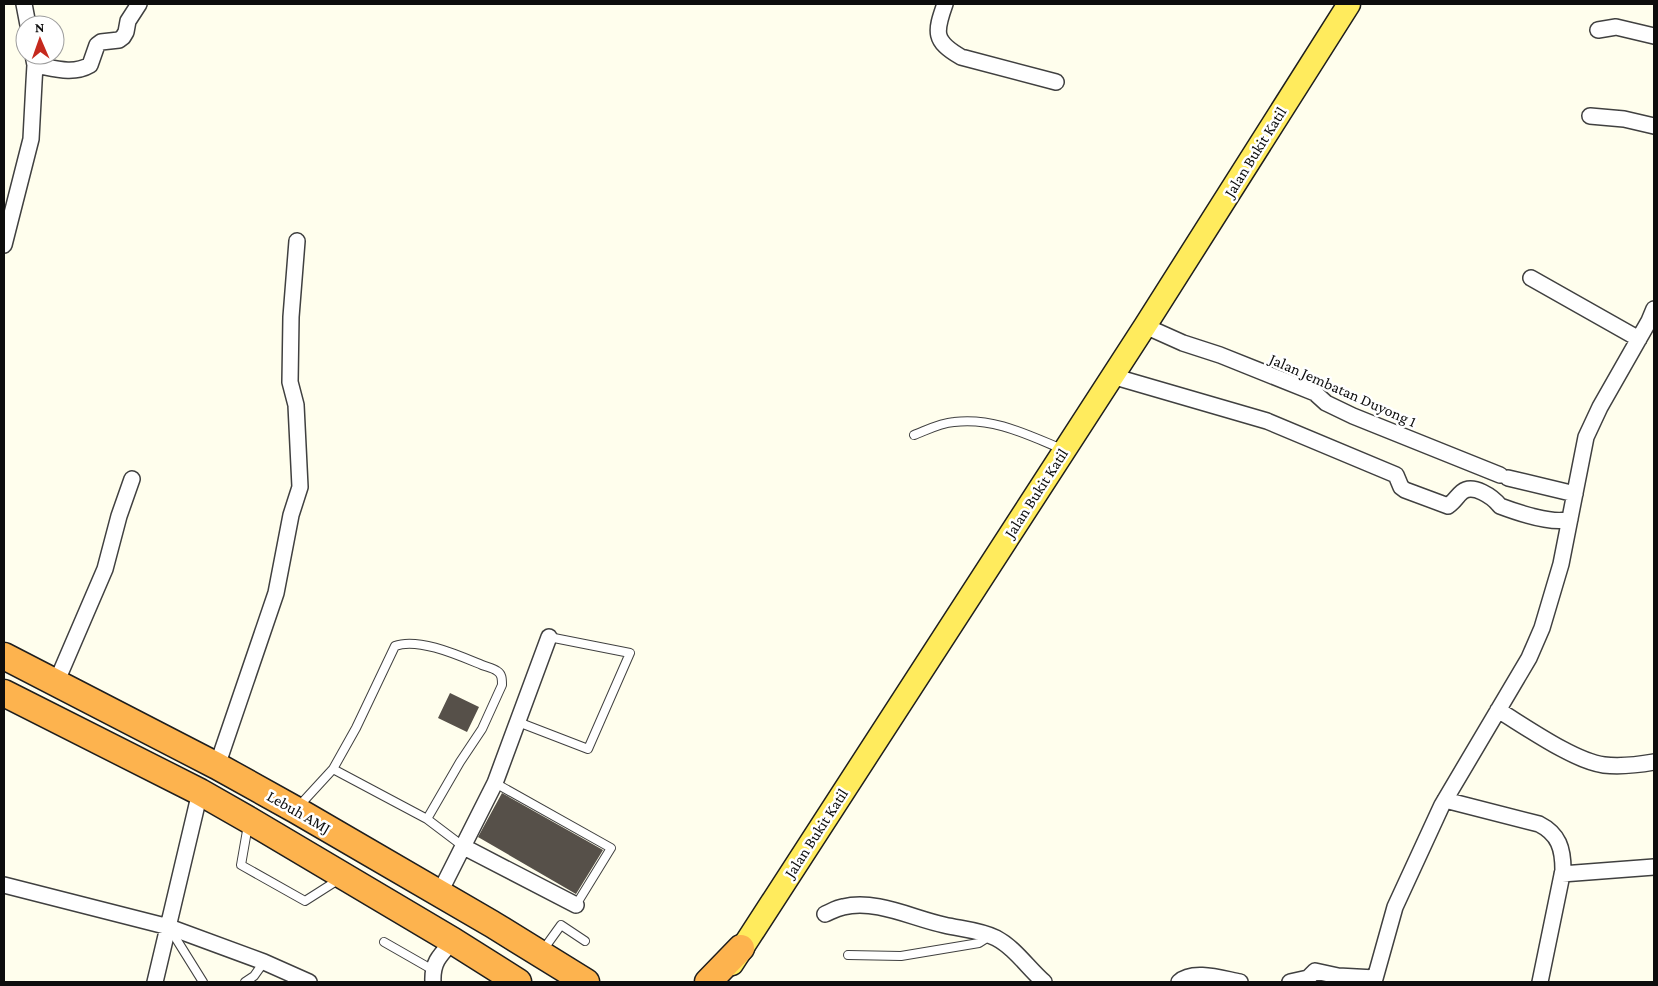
<svg xmlns="http://www.w3.org/2000/svg" width="1658" height="986" viewBox="0 0 1658 986" font-family="'Crimson Pro',serif">
<style>
.building{fill:#565049}
.lines{fill:none;stroke-linecap:round;stroke-linejoin:round}
.lane-casing{stroke:#404040;stroke-width:10}
.street-casing{stroke:#404040;stroke-width:18}
.primary-casing{stroke:#1e1e1e;stroke-width:25}
.highway-casing{stroke:#1e1e1e;stroke-width:29}
.lane{stroke:#fff;stroke-width:8}
.street{stroke:#fff;stroke-width:15}
.primary{stroke:#ffeb5d;stroke-width:22}
.highway{stroke:#fdb34e;stroke-width:26}
.labels{text-anchor:middle;dominant-baseline:central;stroke-width:5;stroke-linejoin:round;paint-order:stroke}
.street-label{font-size:16px;fill:#0d0d0d;stroke:#fff}
</style>
<rect width="100%" height="100%" fill="#fffeed"/>
<!-- building -->
<path class="building" d="M450,693l29,14 -12,25 -29,-14z
M502,793l101,57 -27,44 -98,-57z"/>
<g class="lines">
<defs>
<path id="lane" d="M914,435c13,-5 26,-12 40,-13 39,-5 74,13 108,27
M518,722l70,27 42,-96 -81,-16
M333,769l23,-41 39,-82c23,-9 65,10 87,19 5,2 11,3 15,6 5,3 5,8 5,14l-20,44 -22,33 -33,57
M495,783l116,65 -35,57
M299,806l34,-37 94,50 37,28
M248,825l-7,40 64,36 33,-21
M170,929l33,53
M384,942l49,28
M543,950l18,-25 24,16
M848,955l53,1 78,-13 11,-7
M245,982l9,-6 10,-14"/>
<path id="street" d="M24,4l4,21
M945,4c-10,28 -12,37 16,53l95,25
M1598,30l18,-3 38,9
M35,65c18,3 38,10 55,0l7,-20 4,-3 18,-2 4,-3 3,-5 2,-11 11,-17
M1590,116l34,3 30,7
M4,245l27,-106 3,-57 1,-17 -2,-10
M1531,278l108,61
M1145,326l38,17 37,12 95,38 11,10 27,13 147,59
M1112,376l155,45 129,54 5,12 4,3 43,16c6,-4 9,-10 14,-14 11,-9 31,5 38,14 16,6 54,19 70,13
M1508,478l67,16
M56,683l49,-114 14,-53 13,-37
M1498,710c28,17 76,51 106,55 18,2 33,0 50,-3
M217,766l59,-173 15,-78 9,-28 -4,-82 -6,-23 1,-65 6,-76
M1445,800l94,24c20,10 24,25 24,46l-23,112
M464,847l112,58
M1562,874l92,-7
M4,885l165,42 95,35 45,20
M439,894l56,-111 54,-146
M825,914c5,-2 12,-6 18,-7 33,-8 69,11 101,18 17,4 36,5 52,13 19,10 32,30 48,44
M155,982l45,-190
M433,982c-1,-20 7,-27 20,-41
M1179,982c14,-13 44,-3 61,0
M1290,982l18,-4 7,-7 23,5 37,2
M1374,982l21,-75 47,-102 87,-147 13,-30 19,-64 25,-127 14,-30 49,-86 5,-12"/>
<path id="primary" d="M732,964l413,-638 204,-322"/>
<path id="highway" d="M4,656l213,110 79,44 196,114 94,58
M4,693l196,99 49,28 204,121 65,41
M708,982l33,-34"/>
</defs>
<!-- lane casing -->
<use href="#lane" class="lane-casing"/>
<!-- street casing -->
<use href="#street" class="street-casing"/>
<!-- primary casing -->
<use href="#primary" class="primary-casing"/>
<!-- highway casing -->
<use href="#highway" class="highway-casing"/>
<!-- lane -->
<use href="#lane" class="lane"/>
<!-- street -->
<use href="#street" class="street"/>
<!-- primary -->
<use href="#primary" class="primary"/>
<!-- highway -->
<use href="#highway" class="highway"/>
</g>
<g class="labels">
<!-- street labels -->
<g class="street-label">
<text transform="translate(1255 152) rotate(-58)">Jalan Bukit Katil</text>
<text transform="translate(1343 390) rotate(24)">Jalan Jembatan Duyong 1</text>
<text transform="translate(1036 493) rotate(-57)">Jalan Bukit Katil</text>
<text transform="translate(299 812) rotate(30)">Lebuh AMJ</text>
<text transform="translate(816 833) rotate(-57)">Jalan Bukit Katil</text>
</g>
</g>
<!-- border -->
<rect width="1658" height="986" fill="none" stroke="#0d0d0d" stroke-width="10"/>
<!-- north arrow -->
<g transform="translate(40 40) rotate(358)"><circle r="24" fill="#ffffff" stroke="#9e9e9e"/>
<path d="M0-4L9 19L0 12L-9 19Z" fill="#c5291d"/>
<text y="-8" font-size="14" font-weight="bold" text-anchor="middle" fill="#0d0d0d">N</text>
</g>
</svg>
